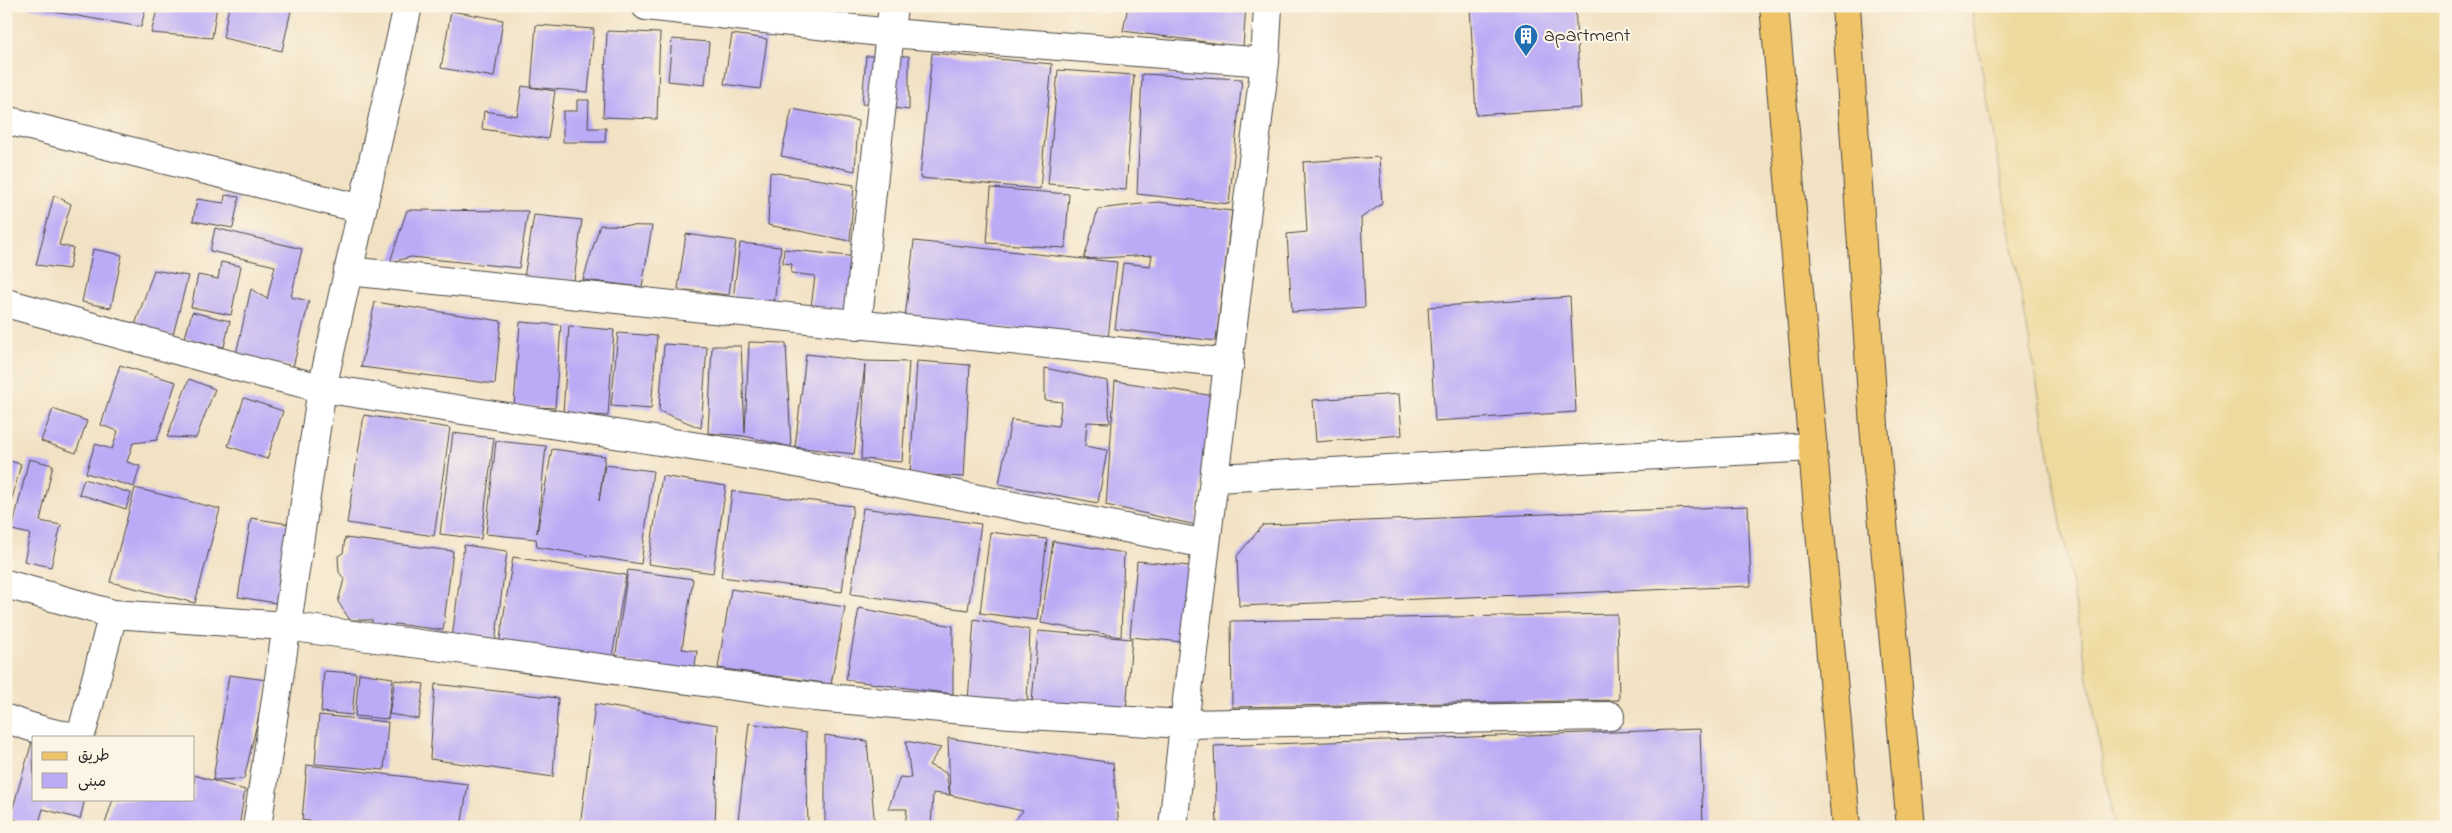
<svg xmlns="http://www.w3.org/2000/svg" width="2452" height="833" viewBox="0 0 2452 833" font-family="'Indie Flower','Playpen Sans Arabic',sans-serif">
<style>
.sand{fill:#eeda9e;stroke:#8c8264}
.building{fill:#bbabf6}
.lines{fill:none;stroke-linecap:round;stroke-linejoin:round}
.minor-casing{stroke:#494642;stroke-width:30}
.major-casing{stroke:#494642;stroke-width:30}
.minor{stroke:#fff;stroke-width:28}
.major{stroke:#efc469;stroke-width:28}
.labels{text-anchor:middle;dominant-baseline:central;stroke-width:4.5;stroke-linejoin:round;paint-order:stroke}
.poi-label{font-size:20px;fill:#2b2b2b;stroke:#fcf5e5;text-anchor:start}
</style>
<rect width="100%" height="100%" fill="#fcf5e5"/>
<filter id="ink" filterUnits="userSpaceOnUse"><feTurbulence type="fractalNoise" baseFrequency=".02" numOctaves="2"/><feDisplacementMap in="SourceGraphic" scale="10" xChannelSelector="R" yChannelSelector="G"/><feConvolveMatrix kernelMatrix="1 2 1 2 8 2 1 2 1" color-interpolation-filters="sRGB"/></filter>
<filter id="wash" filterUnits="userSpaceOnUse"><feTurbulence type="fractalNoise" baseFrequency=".0096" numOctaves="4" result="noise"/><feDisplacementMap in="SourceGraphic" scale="20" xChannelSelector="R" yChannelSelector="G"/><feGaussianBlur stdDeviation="1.12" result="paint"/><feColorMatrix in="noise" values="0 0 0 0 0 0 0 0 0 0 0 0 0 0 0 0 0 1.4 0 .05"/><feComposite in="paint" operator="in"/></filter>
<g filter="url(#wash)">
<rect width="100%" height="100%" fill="#f2e2c4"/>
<!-- sand -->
<path class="sand" d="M1971,6h475v821h-332z"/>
<g id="blocks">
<!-- building -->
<path class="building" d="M20,6h126l-5,21z
M158,6h59l-5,32 -61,-5z
M229,6h63l-10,45 -59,-13z
M776,6h47l-2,8 -46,-4z
M1128,6h118l-3,41 -120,-16z
M1470,6h105l6,102 -105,7z
M451,11l52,9 -9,57 -53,-9z
M536,25l58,4 -6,63 -57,-5z
M607,31l53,2 -3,86 -54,-2z
M732,34l35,5 -7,50 -36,-5z
M672,39l37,3 -4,43 -37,-4z
M932,53l120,11 -12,125 -120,-11z
M866,56h43v54l-47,-6z
M1058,70l76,5 -8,115 -78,-6z
M1142,74l100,5 -13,125 -92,-10z
M522,86l33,5 -7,48 -66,-10 2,-18 33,5z
M577,100h12l-1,28h18l-1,14h-42v-31h14z
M792,109l66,12 -3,50 -74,-15z
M1379,157l3,47 -21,14 4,89 -73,5 -5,-78 20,-2 -4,-70z
M770,172l84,13 -4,56 -82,-16z
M991,188l78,6 -4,54 -78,-5z
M54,195l17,9 -12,41 14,3 -4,21 -33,-4z
M225,195l14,2 -6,31 -40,-7 4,-22 27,4z
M1158,202l74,9 -16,130 -101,-12 8,-66 27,3 2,-11 -68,4 33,3 -9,76 -203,-20 9,-77 170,18 14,-50z
M407,210l121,1 -9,57 -108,-11 -21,5z
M534,215l48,5 -8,60 -50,-2z
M600,225l52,1 -10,61 -59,-7z
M215,228l87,21 -11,48 18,4 -16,66 -57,-13 15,-65 16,10 8,-33 -65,-15z
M686,234l50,7 -7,54 -51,-6z
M740,243l41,4 -7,57 -41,-5z
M93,249l29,6 -11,53 -29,-6z
M784,249l73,8 -6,54 -40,-4 4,-31 -24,-3 1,-9 -9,-1z
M221,262l20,4 -10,49 -40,-8 7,-32 20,4z
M154,270l34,6 -15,59 -39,-7z
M1570,297l6,115 -141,9 -7,-114z
M375,302l126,19 -6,63 -134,-17z
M192,312l38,9 -6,26 -39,-9z
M520,322l41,3 -6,83 -41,-2z
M569,326l45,4 -6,86 -45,-3z
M618,333l39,3 -6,73 -40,-3z
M749,342l37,1 5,104 -47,-11 -36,-3 4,-87h29l4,87z
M664,344l43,3 -6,81 -42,-17z
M806,354l59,7 44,1 -7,100 -41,-3 4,-94 -11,89 -59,-7z
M917,361l53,4 -6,112 -54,-3z
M120,365l56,17 -19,58 -24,3 -6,19 13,4 -6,21 -48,-14 9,-29 17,5 6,-18 -17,-6z
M1045,368l62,13 3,42 -23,-1 -2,24 22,4 -9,53 -99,-19 12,-64 47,6 4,-24 -17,-2z
M189,379l26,10 -19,49 -29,-1z
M1115,381l100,15 -19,129 -90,-20z
M1399,394l3,41 -86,7 -3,-42z
M244,398l39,13 -16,48 -39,-13z
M53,409l34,12 -11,32 -35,-12z
M364,415l86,13 -16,108 -87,-13z
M453,433l41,5 -13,101 -41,-5z
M496,441l50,5 -9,87 15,-84 53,7 -6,45 6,-36 48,6 -12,93 -104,-17 -1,-8 -50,-5z
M29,459l24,6 -13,56 21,4 -10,42 -27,-6 6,-27 -18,-4z
M6,460l15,4 -14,54h-1z
M662,476l64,10 -13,87 -65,-9z
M84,479l47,14 -5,16 -47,-15z
M135,488l85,21 -25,94 -85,-21z
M732,491l121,15 -11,86 -121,-15z
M1748,506l3,80 -512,20 -2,-50 26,-31z
M863,508l118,16 -13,86 -117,-16z
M251,518l44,7 -13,79 -44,-7z
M990,532l57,7 -10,81 -57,-7z
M345,538l108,13 -10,79 -48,-6 -3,4h-20v-8h-22l-12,-18 6,-23 -5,-7 -1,-16 5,-3z
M1053,541l71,12 -3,84 -80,-14z
M464,545l43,6 -12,93 -43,-6z
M513,557l113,18 -15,88 -112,-18z
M1137,561l53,5 -7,76 -53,-5z
M628,570l65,9 -11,70 15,2 -3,21 -79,-12z
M731,589l114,18 -14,77 -113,-16z
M859,608l94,18v68l-107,-14z
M1617,614l2,86 -387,7 -1,-86z
M974,619l56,11 -3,74 -59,-3z
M1038,631l94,8 -6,71 -94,-8z
M324,671l32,2 -4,42 -31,-3z
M359,673l34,5 -5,41 -33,-3z
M229,675l38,5 -23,99 -31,1z
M395,680l29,4 -5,35 -30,-5z
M435,684l123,14 -5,79 -123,-18z
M595,704l123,21 -3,102h-135z
M319,715l69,7 -4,48 -69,-6z
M749,723l57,10 2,94h-38l-32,-6z
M1700,729l3,98h-486l-3,-81z
M825,735l42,6 8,86h-50z
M33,738l1,61h51l-5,20 -37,-10 -5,17 -28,-8z
M948,738l165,25 6,64h-111l15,-16 -73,-16z
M906,741l35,7 -12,17 17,8 4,22 -17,-2 -2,34h-26l2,-18h-19l12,-32 11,1z
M307,765l161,19 -7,43h-112l-47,-7z
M194,775l51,15 -6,37h-135l9,-28h81z"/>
</g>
</g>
<g filter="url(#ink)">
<use href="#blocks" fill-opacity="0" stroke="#494642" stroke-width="1"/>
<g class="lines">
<defs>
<path id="minor" d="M646,6l244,27 375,29
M6,120l356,89
M348,271l882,92
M6,303l250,69 66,16 459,72 425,84
M857,326l36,-320
M1215,478l598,-31
M6,584l107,30 173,12 529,71 195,17 174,10 426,-8
M6,719c18,5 52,19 69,16 5,0 6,-4 8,-7l30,-114
M257,827l65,-439 86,-382
M1173,827l11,-103 81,-662 3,-56"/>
<path id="major" d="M1774,6l72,821
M1846,6l28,420 37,401"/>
</defs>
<!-- minor casing -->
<use href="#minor" class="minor-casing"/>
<!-- major casing -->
<use href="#major" class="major-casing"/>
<!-- minor -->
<use href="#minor" class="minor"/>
<!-- major -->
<use href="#major" class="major"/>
</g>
</g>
<!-- icons -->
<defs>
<symbol id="building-pin" viewBox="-11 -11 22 30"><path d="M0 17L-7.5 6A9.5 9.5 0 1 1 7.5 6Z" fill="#1f6fb2" stroke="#fcf5e5"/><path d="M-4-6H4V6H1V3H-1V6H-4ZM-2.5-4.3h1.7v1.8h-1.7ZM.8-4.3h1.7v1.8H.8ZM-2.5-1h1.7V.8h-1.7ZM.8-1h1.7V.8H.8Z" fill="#fff"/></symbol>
</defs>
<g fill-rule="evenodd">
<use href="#building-pin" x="1512" y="22" width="28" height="38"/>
</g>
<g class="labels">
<!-- poi labels -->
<g class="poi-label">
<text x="1544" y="36">apartment</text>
</g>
</g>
<!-- margin -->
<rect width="2452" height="833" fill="none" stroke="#fcf5e5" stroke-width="25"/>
<!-- legend -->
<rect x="32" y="736" width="162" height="65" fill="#fcf5e5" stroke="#a8a49b"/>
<rect x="42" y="752" width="25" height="8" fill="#efc469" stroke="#a8a49b"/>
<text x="78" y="760" font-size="15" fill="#2b2b2b">طريق</text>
<rect x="42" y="773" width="25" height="15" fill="#bbabf6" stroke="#a8a49b"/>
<text x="78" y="786" font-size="15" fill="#2b2b2b">مبنى</text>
</svg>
